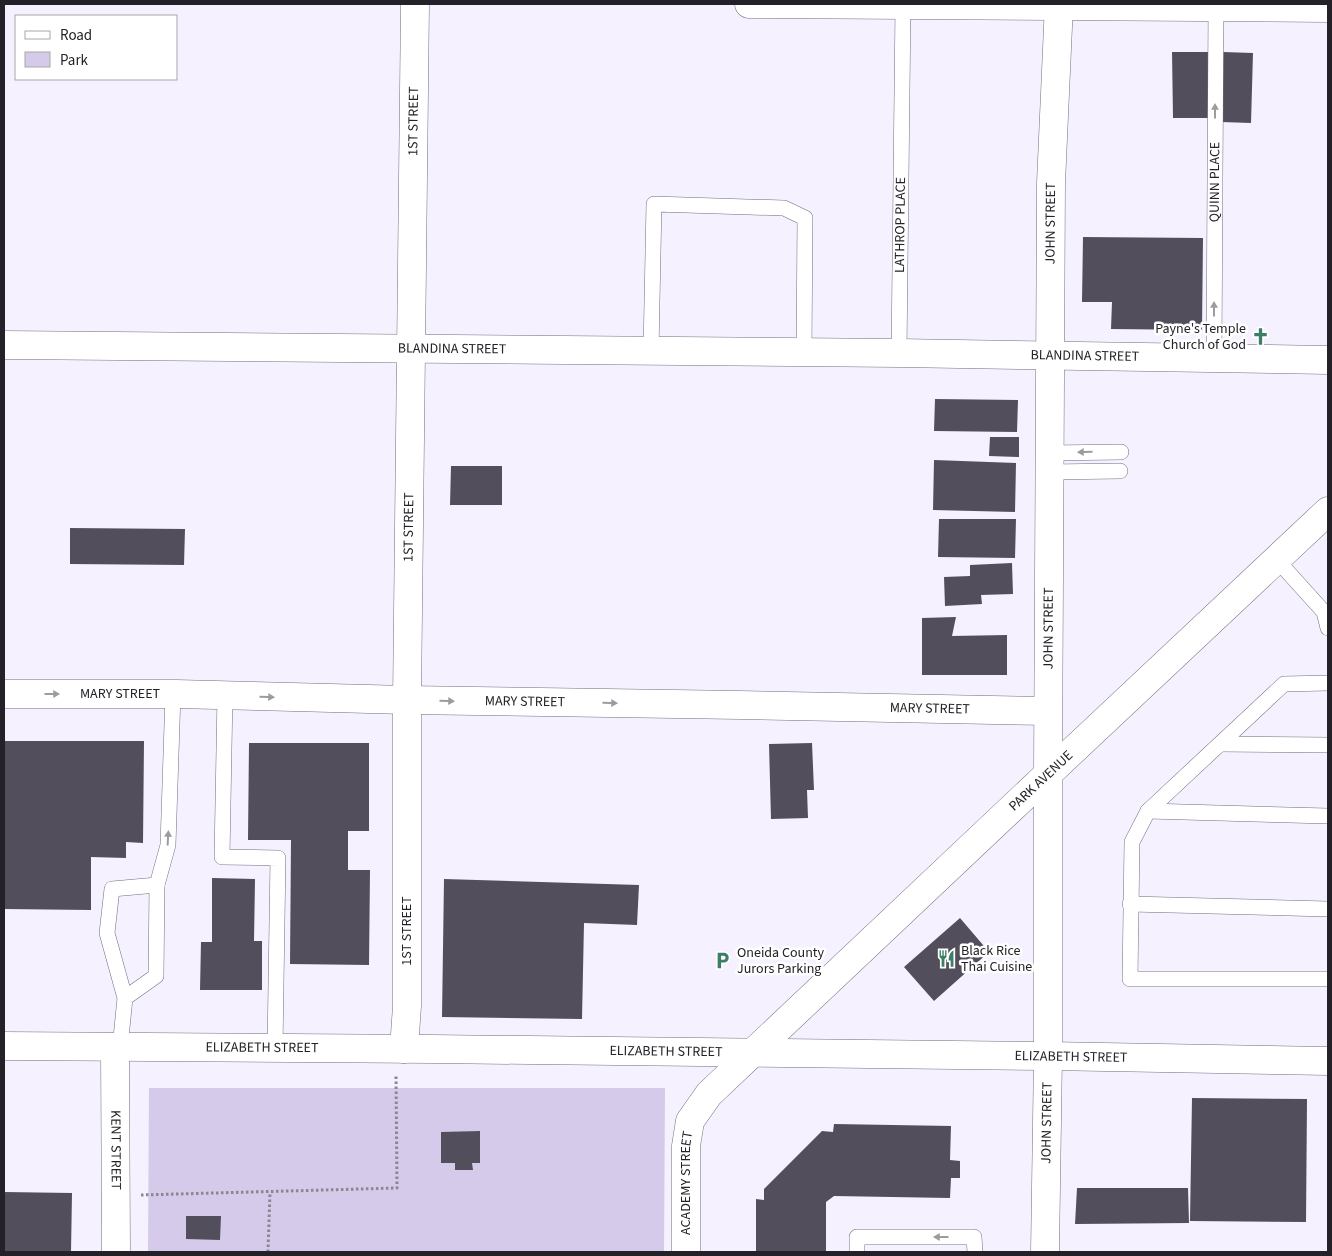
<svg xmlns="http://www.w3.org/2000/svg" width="1332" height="1256" viewBox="0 0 1332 1256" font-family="'Source Sans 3',sans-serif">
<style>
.green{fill:#d5caea}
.building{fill:#534e5c}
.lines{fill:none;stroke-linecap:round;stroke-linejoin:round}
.lane-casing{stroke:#736e7c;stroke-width:16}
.street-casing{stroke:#736e7c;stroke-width:29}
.secondary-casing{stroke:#736e7c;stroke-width:29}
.path{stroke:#8a8791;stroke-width:3;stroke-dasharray:2.5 2.5;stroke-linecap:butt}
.lane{stroke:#fff;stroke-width:15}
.street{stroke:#fff;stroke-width:28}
.secondary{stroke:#fff;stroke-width:28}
.oneway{fill:#9c9c9e}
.labels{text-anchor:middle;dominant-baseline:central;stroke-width:5;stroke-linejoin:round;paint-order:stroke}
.street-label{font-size:14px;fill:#242228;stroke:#fff}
.poi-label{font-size:14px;fill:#242228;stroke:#fff;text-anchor:start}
</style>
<rect width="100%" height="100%" fill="#f5f1fe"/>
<!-- green -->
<path class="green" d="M149,1088h516l-1,164h-516z"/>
<!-- building -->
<path class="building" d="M1172,52h37v66h-36z
M1223,52l30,1 -2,70 -30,-1z
M1083,237l120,1 -1,92 -91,-1 1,-27h-30z
M935,399l83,1 -1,32 -83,-1z
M990,437h29v20l-30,-1z
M934,460l82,3 -1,49 -82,-2z
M451,466h51v39h-52z
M939,519h77l-1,39 -77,-1z
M70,528l115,1 -1,36 -114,-1z
M1012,563l1,31 -32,1 1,9 -37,2 -1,-29 26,-1v-11z
M956,617l-4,19 55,-1v40h-85v-57z
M4,741h140l-1,102 -17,-1v16l-35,-1v53l-87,-1z
M249,743h120v88h-21v39h22l-1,95 -79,-1 1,-124h-43z
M812,743l2,47h-7l1,28 -37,1 -2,-75z
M212,878l43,1 -1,62h8v49h-62l1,-48h11z
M444,879l195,6 -2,40 -53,-2 -2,96 -140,-2z
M960,918l29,34 -55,49 -30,-34z
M1192,1098l115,1 -1,123 -116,-1z
M834,1124l117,2 -1,34 10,1v17h-9l-1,20 -116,-2 -8,6v50h-70v-53l8,1v-11l58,-58 11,1z
M480,1131v32h-8l1,7h-18v-7h-14v-31z
M1077,1188h111l1,35 -114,1z
M4,1192l68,1 -1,59h-67z
M186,1216h35l-1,24 -34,-1z"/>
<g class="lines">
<defs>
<g id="lane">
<path d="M651,351l3,-147 130,4 21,10 -1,134"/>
<path id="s1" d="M899,353l4,-348"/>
<path id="s2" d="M1214,358l2,-354"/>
<path d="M1050,453l71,-1"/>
<path d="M1049,472l71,-1"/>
<path d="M1277,560l47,52 4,16"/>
<path d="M1328,683l-44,1 -136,127 -16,31 -2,137h198"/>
<path d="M225,695l-3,162 56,1 -3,190"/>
<path d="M1220,744l108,1"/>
<path d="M1148,811l180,5"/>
<path d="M157,885l11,-40 5,-151"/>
<path d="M1130,904l198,5"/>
<path d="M120,1048l5,-50 31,-22 1,-91 -45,4 -5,44 18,65"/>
<path d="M857,1252v-15h117l1,15"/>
</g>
<g id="street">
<path d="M749,4l579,4"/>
<path id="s3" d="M4,345l895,8 429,7"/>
<path id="s4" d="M4,694h172l231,6 333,5 307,6"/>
<path id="s5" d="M4,1046l429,3 615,7"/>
<path id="s6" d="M115,1048l1,204"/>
<path id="s7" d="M404,1049l3,-43v-306l8,-696"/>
<path id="s8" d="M686,1252v-106l4,-25 19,-27 339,-320 3,-591 8,-179"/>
</g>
<g id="secondary">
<path d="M1048,1056l280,5"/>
<path id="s9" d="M1045,1252l3,-196v-282l280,-263"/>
</g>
</defs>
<!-- lane casing -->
<use href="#lane" class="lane-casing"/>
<!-- street casing -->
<use href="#street" class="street-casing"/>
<!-- secondary casing -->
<use href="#secondary" class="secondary-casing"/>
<!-- path -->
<path class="path" d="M141,1195l256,-7 -1,-113
M268,1252l2,-60"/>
<!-- lane -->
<use href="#lane" class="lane"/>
<!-- street -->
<use href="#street" class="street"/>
<!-- secondary -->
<use href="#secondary" class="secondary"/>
</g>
<!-- one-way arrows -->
<defs><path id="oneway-solid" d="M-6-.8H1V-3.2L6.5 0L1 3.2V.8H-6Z" transform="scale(1.25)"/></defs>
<g class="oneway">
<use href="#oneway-solid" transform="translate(1215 111) rotate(-90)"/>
<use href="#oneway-solid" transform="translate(1214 309) rotate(-90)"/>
<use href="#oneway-solid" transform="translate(1085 452) rotate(179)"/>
<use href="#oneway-solid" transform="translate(52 694)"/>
<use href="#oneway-solid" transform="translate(267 697) rotate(2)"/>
<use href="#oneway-solid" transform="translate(447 701) rotate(1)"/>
<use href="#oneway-solid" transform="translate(610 703) rotate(1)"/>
<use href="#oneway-solid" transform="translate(168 838) rotate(-87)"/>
<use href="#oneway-solid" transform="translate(941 1237) rotate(-180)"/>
</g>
<!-- icons -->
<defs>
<symbol id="church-bare" viewBox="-9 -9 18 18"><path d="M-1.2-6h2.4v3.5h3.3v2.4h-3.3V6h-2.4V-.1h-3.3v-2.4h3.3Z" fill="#3e7d6a" stroke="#fff" stroke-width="2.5" paint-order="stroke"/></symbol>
<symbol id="restaurant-bare" viewBox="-9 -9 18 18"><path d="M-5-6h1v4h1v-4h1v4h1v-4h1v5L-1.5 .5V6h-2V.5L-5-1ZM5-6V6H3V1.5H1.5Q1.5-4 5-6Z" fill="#3e7d6a" stroke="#fff" stroke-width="2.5" paint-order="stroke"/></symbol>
<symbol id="parking-bare" viewBox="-9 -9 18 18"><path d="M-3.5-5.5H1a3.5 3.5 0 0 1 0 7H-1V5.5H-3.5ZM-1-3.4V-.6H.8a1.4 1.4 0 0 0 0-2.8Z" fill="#3e7d6a" stroke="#fff" stroke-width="2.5" paint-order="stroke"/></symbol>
</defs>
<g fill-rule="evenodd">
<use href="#church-bare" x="1248" y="324" width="25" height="25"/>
<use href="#restaurant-bare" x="934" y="946" width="25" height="25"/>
<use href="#parking-bare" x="710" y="948" width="25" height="25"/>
</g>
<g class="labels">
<!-- street labels -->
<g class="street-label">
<text stroke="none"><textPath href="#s7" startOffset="928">1ST STREET</textPath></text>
<text stroke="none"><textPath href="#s2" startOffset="176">QUINN PLACE</textPath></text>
<text stroke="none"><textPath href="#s8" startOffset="1181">JOHN STREET</textPath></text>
<text stroke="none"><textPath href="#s1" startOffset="128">LATHROP PLACE</textPath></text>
<text stroke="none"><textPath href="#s3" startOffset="448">BLANDINA STREET</textPath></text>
<text stroke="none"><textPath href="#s3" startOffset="1081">BLANDINA STREET</textPath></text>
<text stroke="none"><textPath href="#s7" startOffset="522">1ST STREET</textPath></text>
<text stroke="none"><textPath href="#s8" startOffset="776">JOHN STREET</textPath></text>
<text stroke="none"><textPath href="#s4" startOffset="116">MARY STREET</textPath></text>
<text stroke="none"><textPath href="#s4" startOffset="521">MARY STREET</textPath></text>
<text stroke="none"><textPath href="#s4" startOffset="926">MARY STREET</textPath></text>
<text transform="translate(1041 781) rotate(-43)">PARK AVENUE</text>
<text transform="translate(407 931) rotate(-90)">1ST STREET</text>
<text stroke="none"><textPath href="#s5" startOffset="258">ELIZABETH STREET</textPath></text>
<text stroke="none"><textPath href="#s5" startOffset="662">ELIZABETH STREET</textPath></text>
<text transform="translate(1071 1057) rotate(1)">ELIZABETH STREET</text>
<text stroke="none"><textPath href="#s9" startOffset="129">JOHN STREET</textPath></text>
<text stroke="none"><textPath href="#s6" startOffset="102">KENT STREET</textPath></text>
<text stroke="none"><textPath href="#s8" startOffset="69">ACADEMY STREET</textPath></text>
</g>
<!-- poi labels -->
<g class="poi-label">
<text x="1246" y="329" text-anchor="end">Payne's Temple<tspan x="1246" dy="16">Church of God</tspan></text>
<text x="961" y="951">Black Rice<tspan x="961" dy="16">Thai Cuisine</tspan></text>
<text x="737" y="953">Oneida County<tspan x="737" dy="16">Jurors Parking</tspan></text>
</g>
</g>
<!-- border -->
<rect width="1332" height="1256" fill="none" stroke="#242228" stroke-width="10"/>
<!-- legend -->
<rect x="15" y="15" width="162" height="65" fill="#ffffff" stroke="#a7a7a9"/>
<rect x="25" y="31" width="25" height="8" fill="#ffffff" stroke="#a7a7a9"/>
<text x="60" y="40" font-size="15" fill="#242228">Road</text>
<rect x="25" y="52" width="25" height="15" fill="#d5caea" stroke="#a7a7a9"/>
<text x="60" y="65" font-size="15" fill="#242228">Park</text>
</svg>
